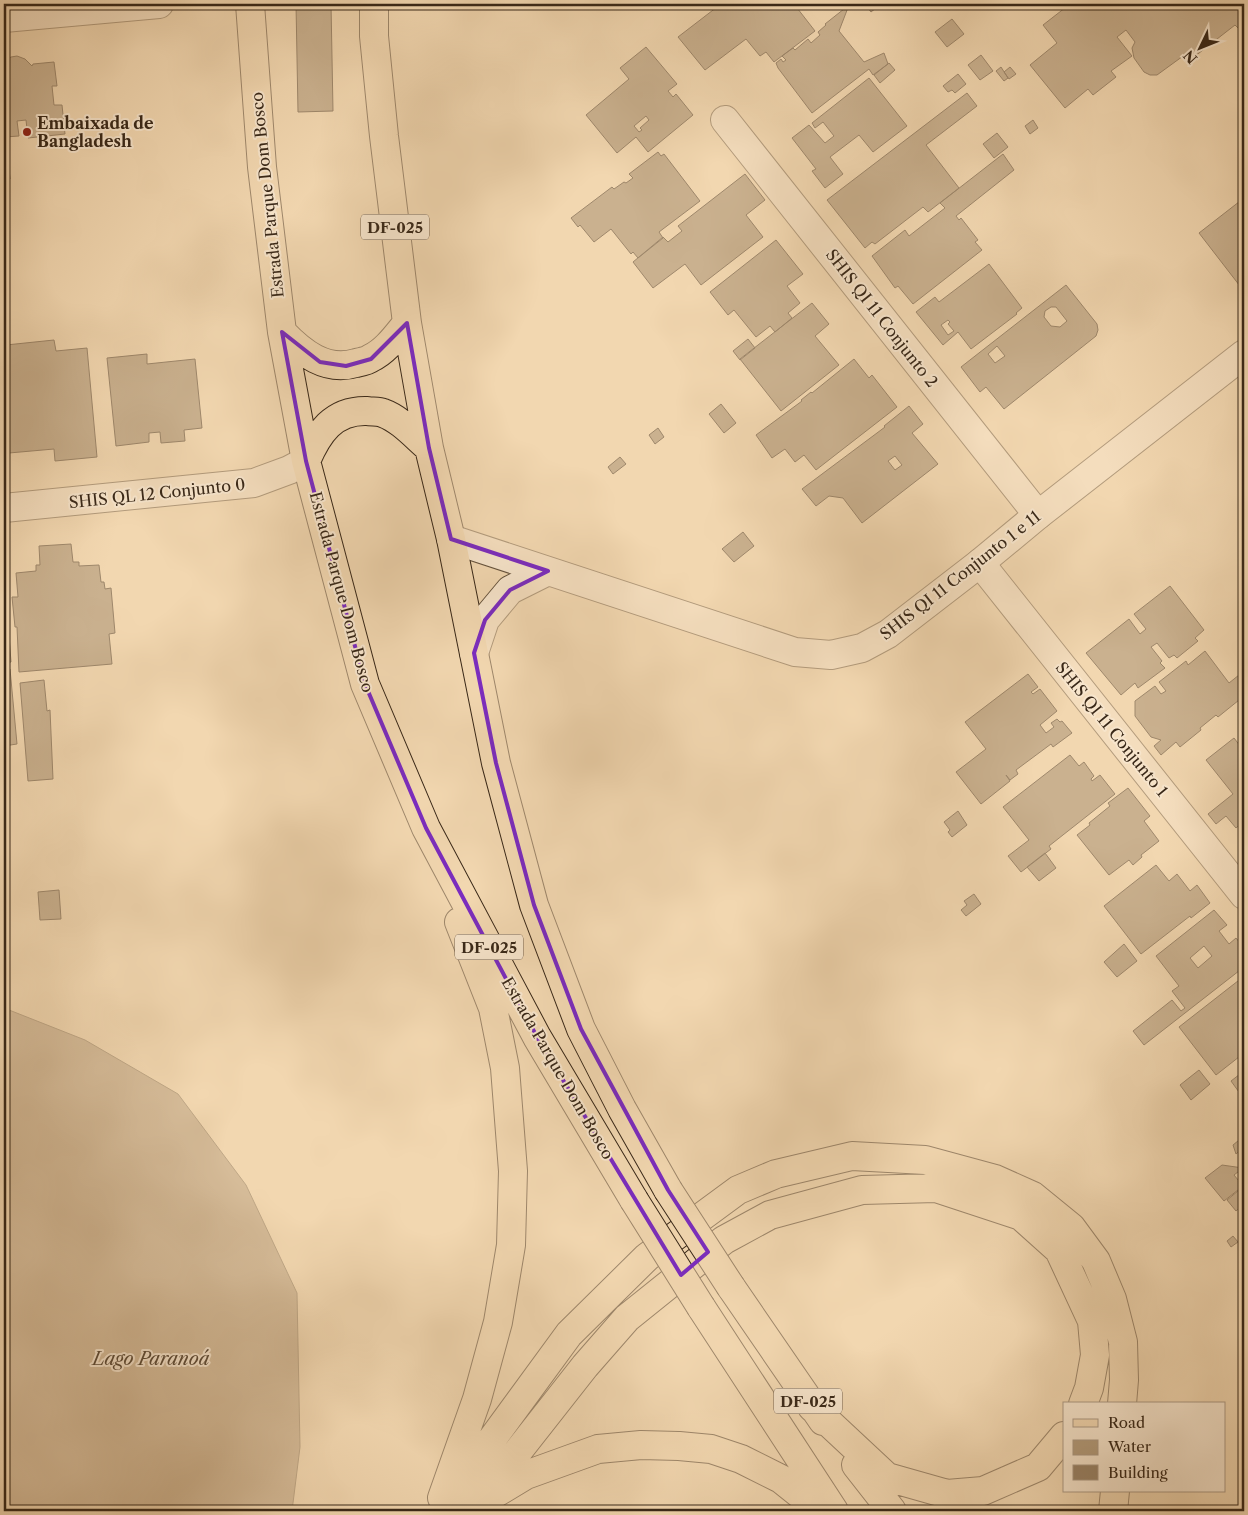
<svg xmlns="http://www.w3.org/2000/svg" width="1248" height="1515" viewBox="0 0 1248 1515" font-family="'Libre Caslon Text',serif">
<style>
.water{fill:#b39c7c;stroke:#826e54}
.building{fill:#998367;stroke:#392818;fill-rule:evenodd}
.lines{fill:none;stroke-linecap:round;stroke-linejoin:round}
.minor-casing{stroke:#67543e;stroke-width:30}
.tertiary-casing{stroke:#67543e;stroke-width:30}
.primary-casing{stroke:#392818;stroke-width:30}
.minor{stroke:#f7e5cc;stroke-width:28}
.tertiary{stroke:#f7e5cc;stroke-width:28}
.primary{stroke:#f2d7b0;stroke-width:28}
.primary-bridge-casing{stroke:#392818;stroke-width:30;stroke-linecap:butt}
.primary-bridge{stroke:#f2d7b0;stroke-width:28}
.marked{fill:none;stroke:#7b2cbf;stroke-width:4;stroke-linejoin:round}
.poi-dot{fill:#8f2418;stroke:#f7e5cc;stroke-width:2}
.labels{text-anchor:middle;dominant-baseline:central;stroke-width:4;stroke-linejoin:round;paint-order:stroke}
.shield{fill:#f7e5cc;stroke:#72614e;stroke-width:1}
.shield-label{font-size:15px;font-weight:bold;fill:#392818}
.poi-label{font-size:16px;font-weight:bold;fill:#392818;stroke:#f7e5cc;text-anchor:start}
.street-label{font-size:16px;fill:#392818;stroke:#f7e5cc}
.water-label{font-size:18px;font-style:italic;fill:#5e4b36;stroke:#f7e5cc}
</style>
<rect width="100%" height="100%" fill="#f2d7b0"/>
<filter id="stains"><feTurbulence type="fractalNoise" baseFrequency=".004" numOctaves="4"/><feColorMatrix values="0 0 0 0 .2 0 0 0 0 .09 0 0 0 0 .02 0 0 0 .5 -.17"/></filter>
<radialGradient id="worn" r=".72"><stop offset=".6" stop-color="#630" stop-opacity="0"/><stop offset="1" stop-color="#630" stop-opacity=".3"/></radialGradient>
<!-- water -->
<path class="water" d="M4,1008l81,32 93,54 68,91 51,108 3,154 -8,64h-288z"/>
<!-- building -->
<path class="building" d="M296,4h35l2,107 -35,1z
M716,4h78l21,27 -41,31 -8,-10 -6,4 -14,-17 -41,31 -27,-33 39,-30z
M865,4h16l-10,8z
M1070,4h174v26l-6,-2 -3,-3 -41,32 -4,-6 -33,24h-7l-6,-3 -10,-14 -2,-10 3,-6 -9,-12 -9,7 15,19 -21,15 5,6 -23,18 -5,-6 -23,19 -35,-43 27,-22 -14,-18z
M849,5l-10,26 25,31 20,-9 4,11 -15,11 -4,-6 -57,44 -34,-45 -2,-5 5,-4 2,3 3,-2 -4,-4 11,-8 2,2 13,-11 3,4 9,-8 -2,-3 8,-7 -1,-1z
M952,19l12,15 -17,13 -12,-15z
M646,47l31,37 -9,7 5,6 3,-3 17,21 -45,37 -12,-15 -19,16 -31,-38 43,-36 -9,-11zM646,116l3,4 -9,8 2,2 -3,2 -5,-6z
M981,55l12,16 -13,9 -12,-15z
M17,56l8,3 7,7 1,-2 21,-2 3,24h-5l2,19h8l3,29 -37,4 -2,-18 -9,1 2,15 -14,1 -1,3v-79l7,-4z
M889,63l6,7 -15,13 -6,-8z
M1001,67l7,11 -4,3 -8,-10z
M1010,67l6,7 -7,5 -5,-7z
M958,74l8,10 -11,9 -3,-3 -4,2 -5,-6z
M869,78l38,48 -34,26 -14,-17 -29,22 13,17 -18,14 -13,-17 4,-2 -24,-31 17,-13 16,18 9,-7 -11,-14 -8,6 -3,-5z
M967,93l10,13 -51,39 33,43 -31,24 -5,-5 -48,37 -3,-2 -7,6 -38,-48z
M1033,120l5,8 -8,6 -5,-8z
M997,133l11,14 -14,11 -11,-14z
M658,152l3,4 3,-2 36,47 -41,31 4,6 -25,20 -5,-6 -2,2 -20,-25 -17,13 -14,-17 -2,2 -7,-9 41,-31 2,2 10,-7 2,1 7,-5 -4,-4z
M1003,154l11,16 -58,46 3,4 2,-2 17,22 -3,2 7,8 -69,54 -15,-18 -3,2 -23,-32 33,-26 4,6 36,-28 -5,-5z
M4,169h5l1,10h-6z
M745,174l20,26 -19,15 17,22 -62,48 -16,-21 -32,24 -20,-26 30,-25 5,5 14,-11 -4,-5z
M1244,198v91l-1,1 -44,-57z
M776,240l27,34 -16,12 13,17 -12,10 4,5 -17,14 -5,-6 -14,11 -22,-27 -6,5 -18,-23z
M989,264l33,44 -6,5 1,1 -46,35 -13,-17 -15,13 -27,-33 19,-15 4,5zM948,320l2,2 -2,2 6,7 -6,4 -7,-10z
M1066,285l31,39 1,6 -2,6 -92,73 -18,-22 -6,5 -19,-25zM1051,307h5l11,14 -7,6 -9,-1 -7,-9 1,-6zM997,346l8,10 -10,7 -7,-9z
M812,303l17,21 -14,12 24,29 -58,46 -41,-52z
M748,339l7,9 -15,12 -7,-9z
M54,340l2,11 31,-3 10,109 -42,4 -1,-12 -45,4 -3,-37h-2v-62l3,-1 -1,-8z
M147,354v10l48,-5 7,69 -18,2 1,11 -24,2 -1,-11 -11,1v9l-33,4 -9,-88z
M854,359l15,19 3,-3 25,32 -81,63 -12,-15 -9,7 -10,-13 -13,9 -16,-23 46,-34 -1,-1 10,-8 1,1z
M721,404l15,19 -12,10 -15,-19z
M909,406l14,18 -11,9 26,31 -76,59 -19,-25 -14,-2 -13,10 -14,-17 83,-62 -1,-1zM895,456l7,9 -7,5 -7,-9z
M658,428l6,9 -9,7 -6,-9z
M620,457l6,7 -13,10 -5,-7z
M743,532l11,14 -20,16 -12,-13z
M71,544l2,18h6v4l20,-1 2,17h3l1,7 6,-1 4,45 -6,1 3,30 -93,8 -2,-45h-2l-3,-30h6l-2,-24 20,-2v-6h4l-1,-19z
M5,583l6,79 -7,1v-79z
M1170,586l34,44 -9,8 3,3 -21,17 -3,-3 -5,3 -12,-15 -6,4 11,14 -2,2 5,5 -27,20 -3,-5 -14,12 -35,-42 43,-34 11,15 6,-5 -12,-15z
M1205,651l24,32 15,-12v25l-26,21 -2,-2 -16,13 1,2 -21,17 -4,-5 -15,13 -7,-9 7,-6 -10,-3 -16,-21v-15l20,-15 6,8 5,-3 -7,-9 27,-21 2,4z
M10,669l7,75 -13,2v-76z
M1028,674l10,13 -7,5 2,2 7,-5 17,22 -17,14 6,8 8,-6 -3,-4 6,-4 3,3 2,-1 10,12 -19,14 -2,-3 -35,26 2,4 -8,6 -4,-5 4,6 -29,23 -25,-32 30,-23 -21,-27z
M44,680l3,31 3,-1 3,69 -25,2 -8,-98z
M1234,738l10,13v70l-8,7 -10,-12 -10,8 -8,-10 25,-20 -27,-34z
M1070,755l9,11 5,-4 10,14 -3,3 1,2 8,-6 15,19 -66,52 2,3 -30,23 -13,-16 21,-16 -26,-33z
M1128,788l22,28 -6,5 15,20 -18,14 1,2 -9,8 -4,-5 -20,15 -32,-40 13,-10 -1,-2 21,-17 -2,-3z
M958,811l9,14 -15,12 -4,-5 2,-2 -6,-8z
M1045,853l11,15 -17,13 -12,-14z
M1156,865l13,16 8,-7 13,17 7,-6 13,18 -19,15 -1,-2 -49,38 -37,-48z
M59,890l2,29 -21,1 -2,-28z
M974,894l7,10 -15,12 -5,-6 6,-5 -3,-4z
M1214,910l13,15 -8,6 10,13 7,-6 8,10v19l-100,78 -11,-14 39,-31 9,11 4,-3 -13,-17 7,-5 -23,-30zM1204,946l8,10 -14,12 -8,-10z
M1124,944l13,17 -20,16 -13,-15z
M1243,977l1,76 -28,22 -37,-48z
M1199,1070l11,14 -19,16 -11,-15z
M1244,1071v28l-13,-18z
M1244,1132v15l-8,7 -3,-9 11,-9 -2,-2z
M1222,1165l21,3 -9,7 9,11 -19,15 -19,-23z
M1244,1186v18l-8,7 -9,-11z
M1233,1236l5,6 -7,5 -4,-6z"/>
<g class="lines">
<defs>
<path id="minor" d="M4,18l155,-14
M725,120l313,395
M4,508l250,-25 35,-13 17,-9
M980,563l264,332"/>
<path id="tertiary" d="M451,539l344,113 36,3 31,-7 26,-14 92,-71 58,-48 206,-161
M474,653l11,-33 25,-30 38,-19"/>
<path id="primary" d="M250,4l12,163 20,165 24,129 59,223 61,144 111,209 97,163
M374,4v32l10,100 23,187 22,125 22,91 45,224 38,142 47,124 41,80 46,81
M282,332c20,21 44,40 74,31 5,-1 11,-2 15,-5 15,-7 26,-23 36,-35
M306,461c12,-28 27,-51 61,-50 5,1 11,0 16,2 17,6 32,23 46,35
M731,1287l92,134
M701,1307l133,204
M812,1407l75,70 60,17 36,-3 55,-24 26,-31
M856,1465l36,46
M491,1496l35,-21 72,-26 43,-4 38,1 32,3 30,10 40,20 40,32
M442,1498l35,-99 21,-77 13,-77 2,-74 -8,-103 -12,-60 -34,-86
M475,1506l110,-140 42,-48 97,-78 46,-25 92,-25 74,-2 85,28 38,34 33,71 3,34 -6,33 -6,16
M447,1511l43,-69 79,-108 78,-77 91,-67 38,-16 76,-18 73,4 70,19 38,17 38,31 25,34 16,38 11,43 1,38 -2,24
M1113,1511l2,-20"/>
</defs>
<!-- minor casing -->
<use href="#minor" class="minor-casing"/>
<!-- tertiary casing -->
<use href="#tertiary" class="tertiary-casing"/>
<!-- primary casing -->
<use href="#primary" class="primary-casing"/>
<!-- minor -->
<use href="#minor" class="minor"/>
<!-- tertiary -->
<use href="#tertiary" class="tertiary"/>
<!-- primary -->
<use href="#primary" class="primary"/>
<defs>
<path id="primary-bridge" d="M668,1190l63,97
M634,1200l67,107"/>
</defs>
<!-- primary-bridge casing -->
<use href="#primary-bridge" class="primary-bridge-casing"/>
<!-- primary-bridge -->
<use href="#primary-bridge" class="primary-bridge"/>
</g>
<!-- marked area -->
<path d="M0 0H1248V1515H0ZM407,323l22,125 22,91 97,32 -38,19 -25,30 -11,33 22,110 38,142 47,124 87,161 40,62 -27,23 -144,-238 -111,-209 -61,-144 -59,-223 -24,-129 38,30 26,4 25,-7z" fill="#f2d7b0" fill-opacity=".55" fill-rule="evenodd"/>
<path class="marked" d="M407,323l22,125 22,91 97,32 -38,19 -25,30 -11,33 22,110 38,142 47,124 87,161 40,62 -27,23 -144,-238 -111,-209 -61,-144 -59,-223 -24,-129 38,30 26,4 25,-7z"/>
<!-- markers -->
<circle class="poi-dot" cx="27" cy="132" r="5"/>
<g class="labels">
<!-- shield labels -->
<g class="shield">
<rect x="361" y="214.5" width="68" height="25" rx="4"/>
<rect x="455" y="934.5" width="68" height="25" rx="4"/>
<rect x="774" y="1388.5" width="68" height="25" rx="4"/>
</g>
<g class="shield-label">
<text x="395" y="227">DF-025</text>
<text x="489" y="947">DF-025</text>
<text x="808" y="1401">DF-025</text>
</g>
<!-- poi labels -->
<g class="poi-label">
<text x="37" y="123">Embaixada de<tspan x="37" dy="18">Bangladesh</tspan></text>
</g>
<!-- street labels -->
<g class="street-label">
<text transform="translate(267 195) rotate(-96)">Estrada Parque Dom Bosco</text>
<text transform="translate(882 318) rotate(52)">SHIS QI 11 Conjunto 2</text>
<text transform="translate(157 493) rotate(-6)">SHIS QL 12 Conjunto 0</text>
<text transform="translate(960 575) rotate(-38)">SHIS QI 11 Conjunto 1 e 11</text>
<text transform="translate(342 592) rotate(75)">Estrada Parque Dom Bosco</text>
<text transform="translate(1112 729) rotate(51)">SHIS QI 11 Conjunto 1</text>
<text transform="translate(558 1068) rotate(60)">Estrada Parque Dom Bosco</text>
</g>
<!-- water labels -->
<g class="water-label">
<text x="151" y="1359">Lago Paranoá</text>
</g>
</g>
<!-- margin -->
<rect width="1248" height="1515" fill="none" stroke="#f2d7b0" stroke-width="20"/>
<rect x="5" y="5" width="1238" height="1505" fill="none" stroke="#392818" stroke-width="2.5"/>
<rect x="10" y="10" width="1228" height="1495" fill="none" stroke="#392818"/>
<!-- legend -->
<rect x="1063" y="1402" width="162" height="90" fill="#f7e5cc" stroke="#ab9984"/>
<rect x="1073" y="1419" width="25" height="8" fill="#f2d7b0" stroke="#ab9984"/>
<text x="1108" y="1428" font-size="15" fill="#392818">Road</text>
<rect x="1073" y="1440" width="25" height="15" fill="#b39c7c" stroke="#ab9984"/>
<text x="1108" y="1452" font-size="15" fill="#392818">Water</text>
<rect x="1073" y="1465" width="25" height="15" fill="#998367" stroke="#ab9984"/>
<text x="1108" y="1478" font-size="15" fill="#392818">Building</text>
<!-- north arrow -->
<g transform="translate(1200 48) rotate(227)" stroke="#f7e5cc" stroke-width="4" paint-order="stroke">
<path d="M0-4L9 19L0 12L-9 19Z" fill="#392818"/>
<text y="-8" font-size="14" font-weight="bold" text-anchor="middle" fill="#392818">N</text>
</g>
<rect width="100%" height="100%" filter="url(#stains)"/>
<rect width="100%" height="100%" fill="url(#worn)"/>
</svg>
